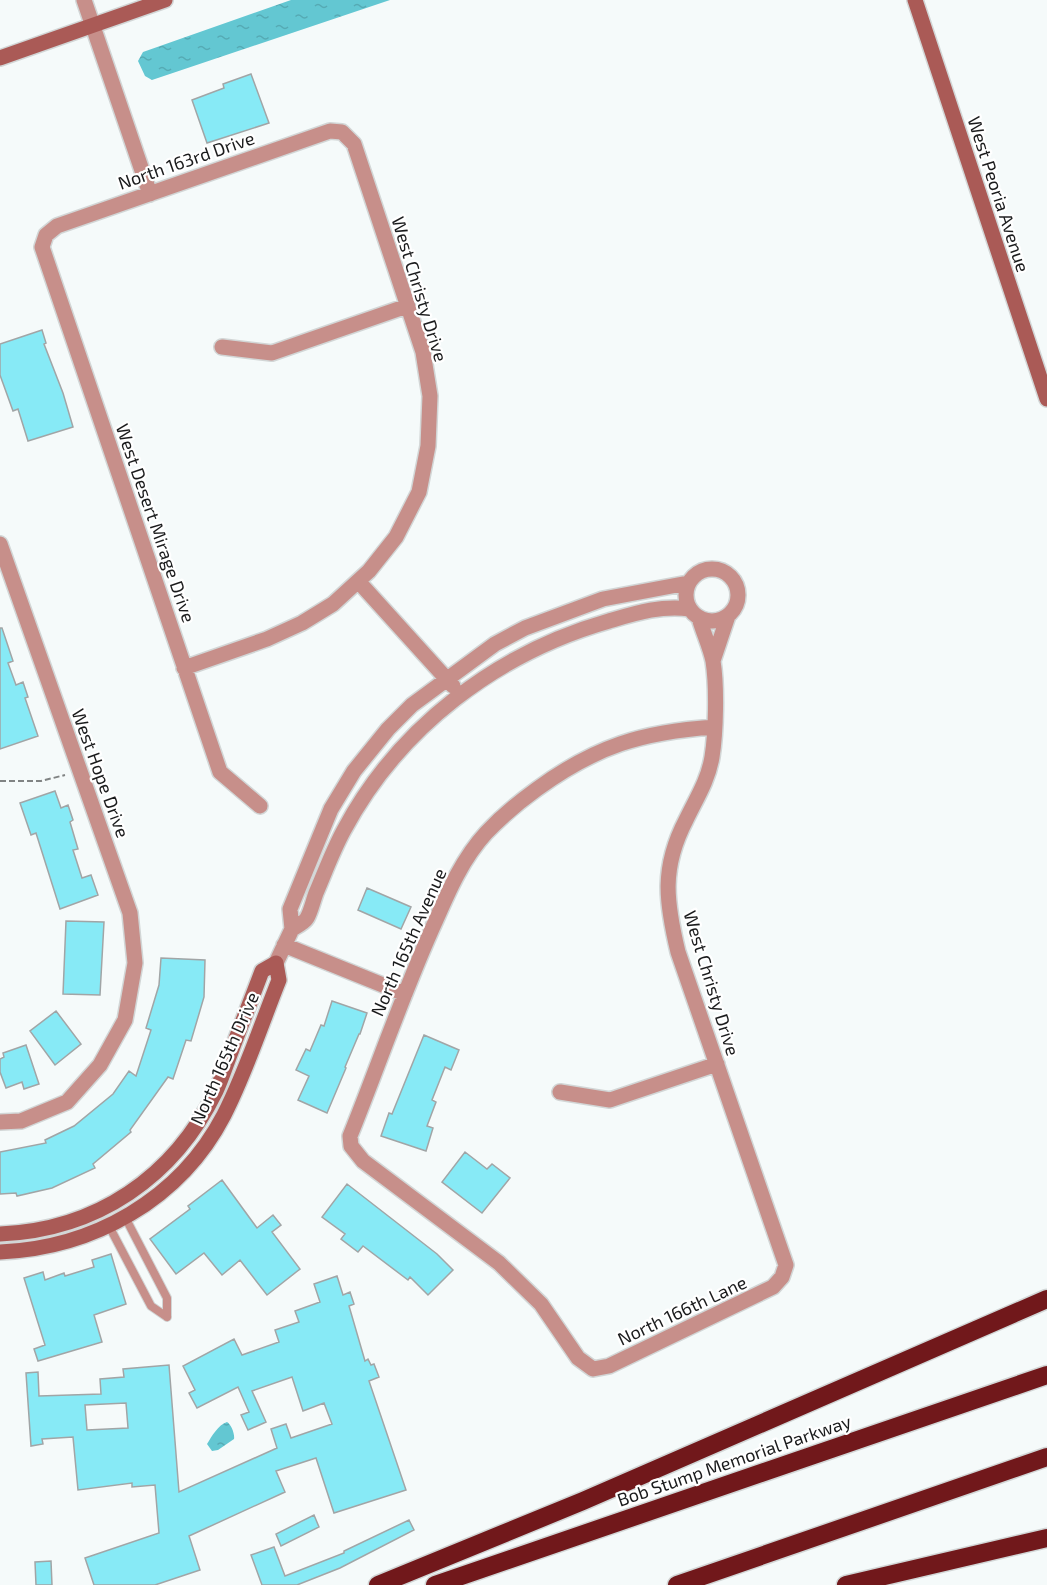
<svg xmlns="http://www.w3.org/2000/svg" width="1047" height="1585" viewBox="0 0 1047 1585" font-family="'Exo 2',sans-serif">
<style>
.water{fill:url(#water-ripples)}
.building{fill:#87eaf6;stroke:#a1a5a6;stroke-width:1.5;fill-rule:evenodd}
.lines{fill:none;stroke-linecap:round;stroke-linejoin:round}
.lane-casing{stroke:#d2d6d6;stroke-width:10}
.street-casing{stroke:#d2d6d6;stroke-width:18}
.secondary-casing{stroke:#d2d6d6;stroke-width:18}
.highway-casing{stroke:#d2d6d6;stroke-width:21}
.path{stroke:#808383;stroke-width:2;stroke-dasharray:6 3;stroke-linecap:butt}
.lane{stroke:#c78f8a;stroke-width:8}
.street{stroke:#c78f8a;stroke-width:15}
.secondary{stroke:#aa5a56;stroke-width:15}
.highway{stroke:#71181b;stroke-width:18}
.labels{text-anchor:middle;dominant-baseline:central;stroke-width:4.5;stroke-linejoin:round;paint-order:stroke}
.street-label{font-size:18px;fill:#1a1b1c;stroke:#fff}
</style>
<defs>
<pattern id="water-ripples" width="26" height="14" patternUnits="userSpaceOnUse" patternTransform="scale(1.5)"><rect width="26" height="14" fill="#63c7d2"/><path d="M2 4q2-2 4 0t4 0M15 11q2-2 4 0t4 0" fill="none" stroke="#55aab4"/></pattern>
</defs>
<rect width="100%" height="100%" fill="#f5fafa"/>
<!-- water -->
<path class="water" d="M291,0h99l-238,80 -7,-4 -7,-15 5,-9z
M227,1422c4,2 8,12 7,17l-16,11 -6,1 -5,-7c5,-8 11,-19 20,-22z"/>
<!-- building -->
<path class="building" d="M251,74l18,49 -62,20 -15,-43 32,-12 -1,-4z
M42,330l4,13 -2,1 19,49 10,34 -45,14 -10,-32 -5,2 -13,-36v-31z
M0,628h2l11,33 -5,2 8,22 7,-3 5,15 -3,1 13,38 -38,13z
M55,791l6,17 7,-3 5,15 -3,2 8,27 -5,1 9,28 9,-3 7,20 -38,14 -24,-76 -5,2 -11,-32z
M367,888l44,19 -10,22 -43,-19z
M66,921l38,1 -4,73 -37,-1z
M161,958l44,2 -1,37 -13,44 -5,-1 -13,39 -5,-2 -38,53 1,2 -38,32 2,4 -43,20 -35,8 -1,-3 -16,1v-42l46,-9 -1,-3 29,-14 39,-32 16,-23 7,5 15,-46 -5,-2 13,-43z
M332,1001l35,12 -7,21h-1l-14,33 1,1 -19,45 -29,-13 11,-24 -13,-6 10,-21 4,2 11,-26 3,1z
M56,1011l25,33 -26,21 -25,-34z
M424,1035l35,15 -8,20 -6,-3 -13,33 4,2 -9,24 6,2 -7,23 -45,-15 8,-23 3,1z
M26,1045l13,39 -15,5 -2,-7 -16,6 -6,-16v-13l4,-2 -1,-4z
M465,1152l22,17 5,-5 18,14 -28,35 -40,-31z
M222,1180l35,48 16,-13 8,10 -9,7 28,37 -33,26 -27,-35 -18,15 -18,-22 -28,21 -26,-35 40,-30 -2,-3z
M347,1184l90,70 16,16 -25,25 -18,-18 -2,3 -45,-34 -5,6 -17,-13 4,-5 -23,-17z
M111,1254l15,50 -32,11 8,27 -64,19 -4,-12 11,-4 -21,-67 19,-6 2,8 19,-7 1,3 29,-9 -2,-7z
M337,1276l6,19 7,-3 4,12 -5,2 16,55 3,-2 3,6 3,-1 5,13 -10,4 37,109 -72,23 -18,-55 -40,13 9,21 -96,44 11,34 -45,15h-61l-9,-27 74,-25 -4,-48 -23,2v-4l-54,7 -5,-53 -31,2 1,5 -12,2 -5,-73 12,-1 1,24 62,-2 -1,-15 24,-2 -1,-8 46,-4 10,127 98,-44 -6,-19 15,-5 5,14 41,-14 -8,-21 -21,8 -11,-34 -40,14 14,31 -18,8 -7,-15 8,-3 -11,-25 -41,21 -8,-15 6,-3 -12,-24 51,-27 8,16 37,-13 -4,-12 24,-8 -4,-11 25,-9 -6,-18zM126,1403l2,25 -41,2 -2,-25z
M314,1515l5,12 -38,19 -5,-12z
M409,1520l5,10 -74,38 -43,17h-35l-11,-30 23,-8 11,29 59,-23v-2z
M51,1561l1,24h-16l-1,-23z"/>
<g class="lines">
<defs>
<path id="lane" d="M125,1217l42,81v19
M109,1226l42,80 16,11"/>
<path id="street" d="M84,0l66,194
M222,347l50,6 135,-47
M0,544l130,369 5,50 -10,57 -25,45 -33,37 -46,19 -21,1
M686 595a26 26 0 1 1 52 0a26 26 0 1 1-52 0Z
M358,581l95,105
M699,618c4,14 11,29 14,43 4,25 3,71 -1,96 -4,24 -16,42 -26,63 -25,48 -20,82 -8,132l108,313 -4,12 -9,10 -164,79 -16,3 -15,-11 -37,-54 -42,-41 -136,-102 -12,-15 -1,-10c29,-72 54,-146 86,-216 13,-30 27,-62 50,-87 15,-16 33,-31 51,-44 59,-43 105,-57 177,-62
M713,661l15,-45
M184,668l83,-29 35,-16 31,-19 36,-33 27,-34 23,-45 9,-46 2,-50 -7,-44 -69,-208 -12,-12 -12,-1 -273,95 -11,9 -4,12 178,525 40,34
M292,929c5,-3 12,-6 15,-11 4,-7 6,-17 9,-25 9,-21 17,-43 28,-63 55,-103 153,-177 265,-209 27,-8 52,-16 81,-12
M284,945l121,49
M276,963l16,-34 -2,-20 41,-100 23,-38 34,-42 24,-24 83,-61 30,-16 78,-29 85,-16
M560,1092l50,8 107,-36"/>
<path id="secondary" d="M915,0l132,399
M0,58l165,-58
M0,1234c97,-4 174,-57 216,-143 6,-13 10,-26 15,-39 10,-27 21,-54 31,-81l14,-8 3,17c-18,45 -33,92 -55,135 -44,85 -131,133 -224,137"/>
<path id="highway" d="M378,1585l205,-84 464,-202
M435,1585l612,-210
M677,1585l370,-128
M846,1585l201,-47"/>
</defs>
<!-- lane casing -->
<use href="#lane" class="lane-casing"/>
<!-- street casing -->
<use href="#street" class="street-casing"/>
<!-- secondary casing -->
<use href="#secondary" class="secondary-casing"/>
<!-- highway casing -->
<use href="#highway" class="highway-casing"/>
<!-- path -->
<path class="path" d="M0,781h41l24,-6"/>
<!-- lane -->
<use href="#lane" class="lane"/>
<!-- street -->
<use href="#street" class="street"/>
<!-- secondary -->
<use href="#secondary" class="secondary"/>
<!-- highway -->
<use href="#highway" class="highway"/>
</g>
<g class="labels">
<!-- street labels -->
<g class="street-label">
<text transform="translate(186 160) rotate(-19)">North 163rd Drive</text>
<text transform="translate(999 194) rotate(72)">West Peoria Avenue</text>
<text transform="translate(420 289) rotate(73)">West Christy Drive</text>
<text transform="translate(156 523) rotate(71)">West Desert Mirage Drive</text>
<text transform="translate(101 773) rotate(70)">West Hope Drive</text>
<text transform="translate(408 942) rotate(-66)">North 165th Avenue</text>
<text transform="translate(712 983) rotate(73)">West Christy Drive</text>
<text transform="translate(224 1058) rotate(-66)">North 165th Drive</text>
<text transform="translate(682 1310) rotate(-25)">North 166th Lane</text>
<text transform="translate(734 1460) rotate(-19)">Bob Stump Memorial Parkway</text>
</g>
</g>
</svg>
